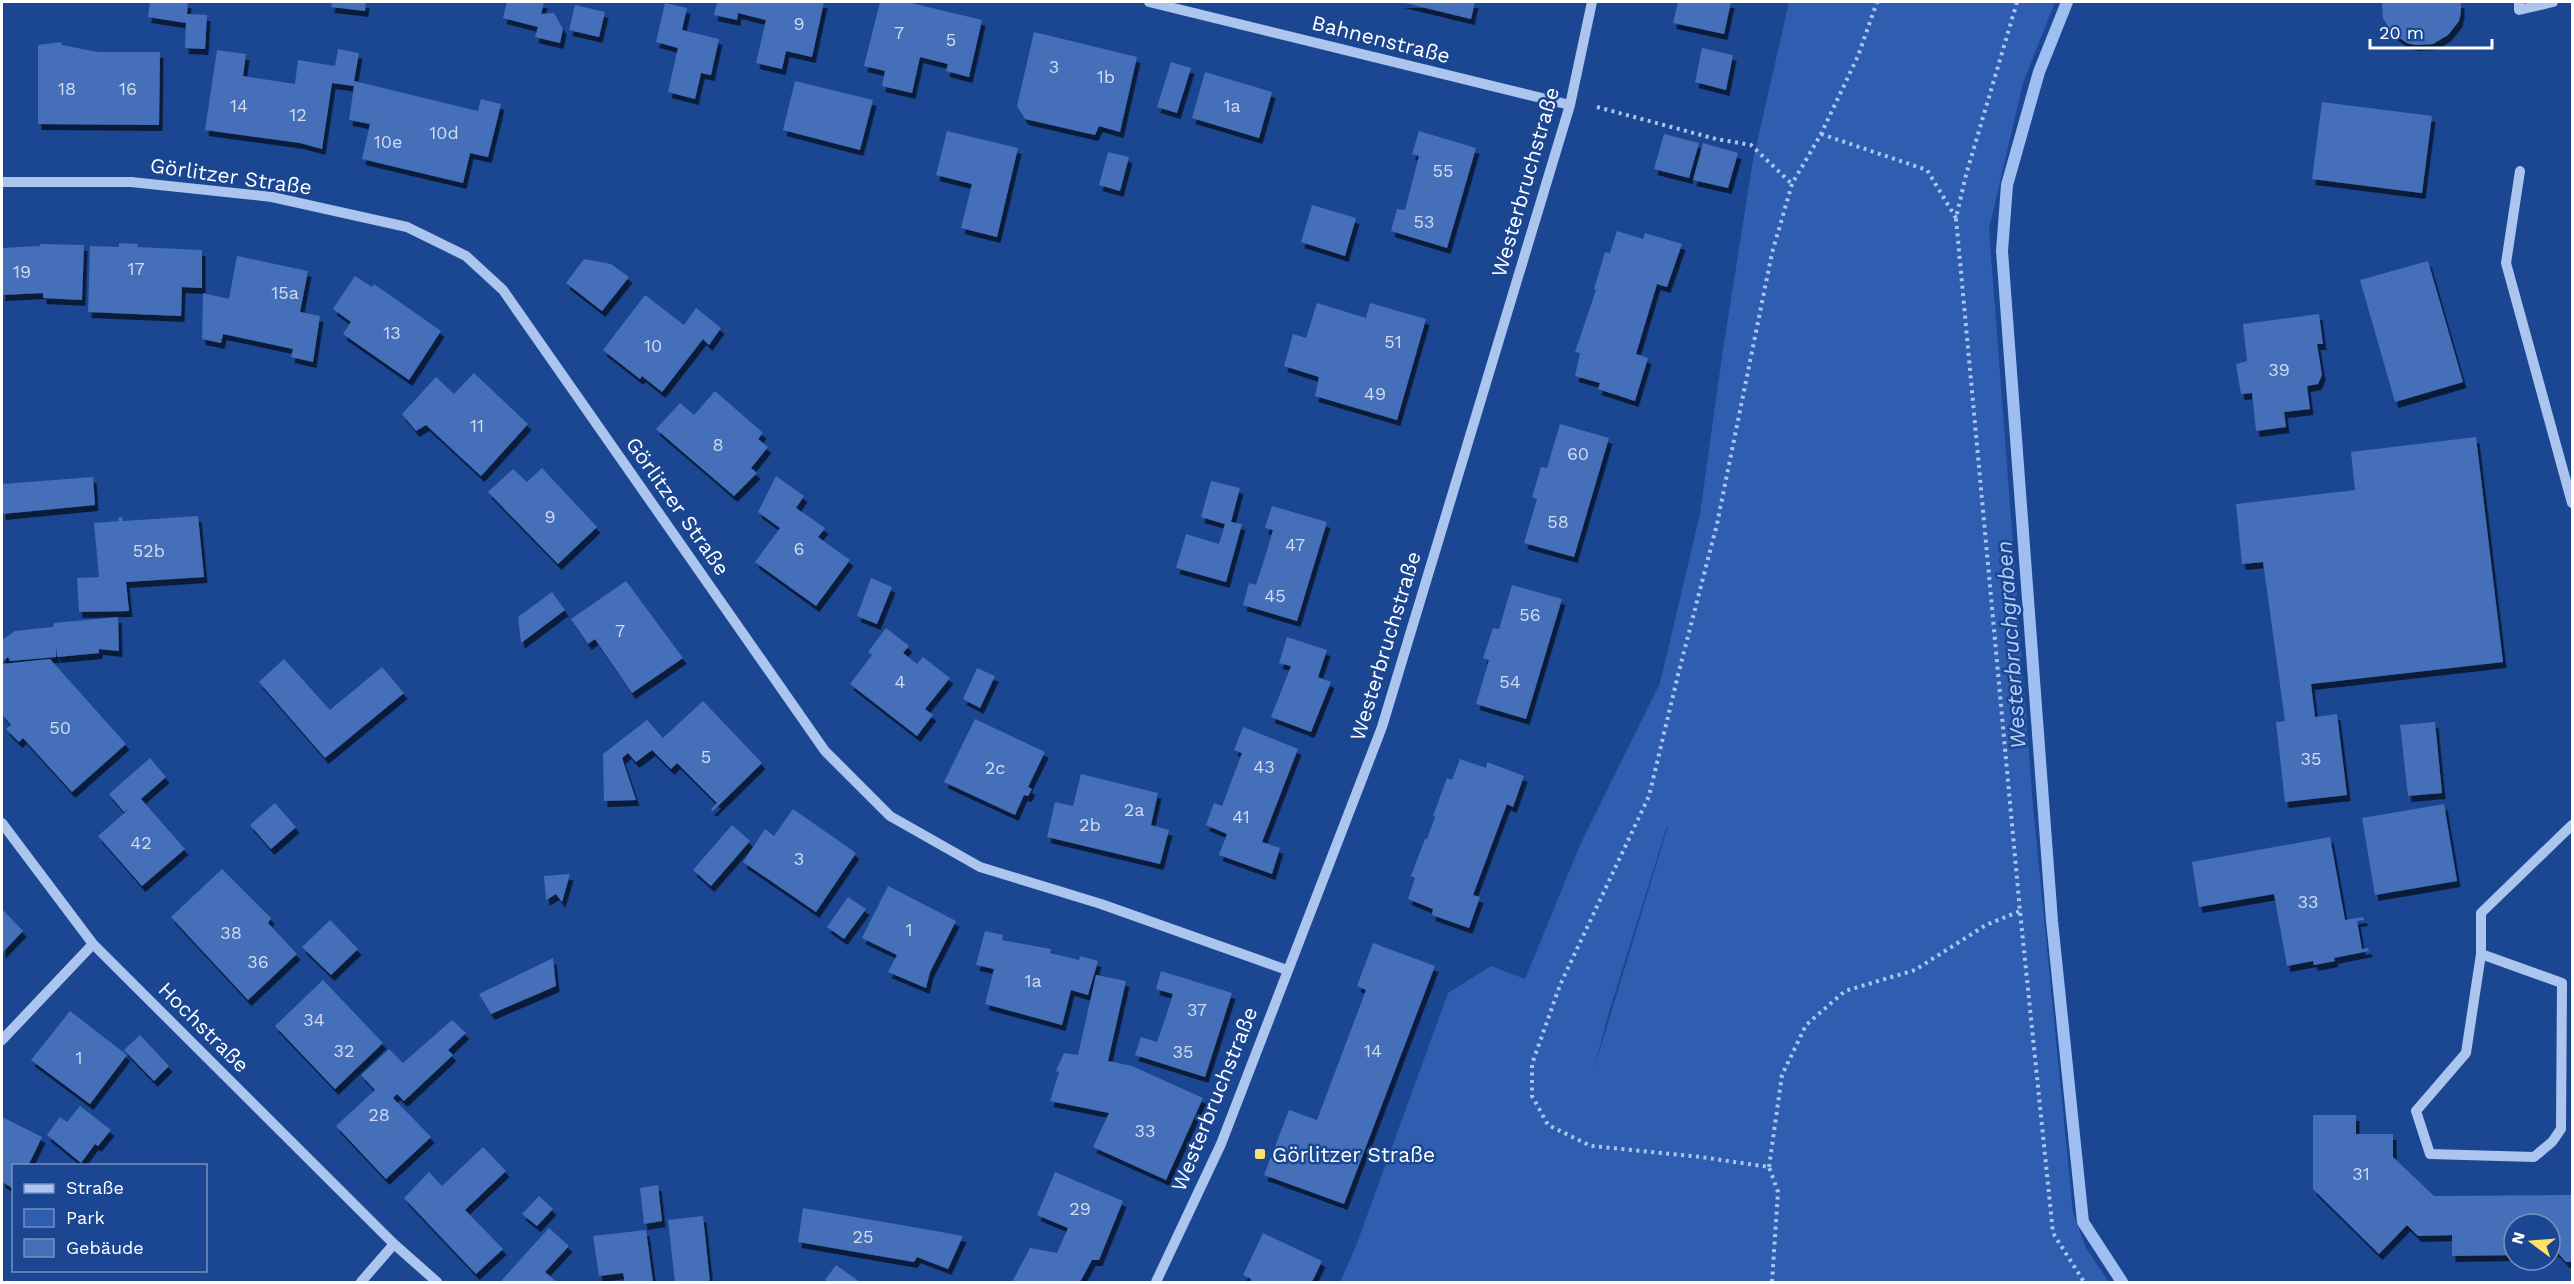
<svg xmlns="http://www.w3.org/2000/svg" width="2574" height="1284" viewBox="0 0 2574 1284" font-family="'Work Sans',sans-serif">
<style>
.green{fill:#2f5eb0;fill-rule:evenodd}
.lines{fill:none;stroke-linecap:round;stroke-linejoin:round}
.stream{stroke:#9fbef1;stroke-width:12}
.building{fill:#446fb9;filter:url(#shadow)}
.path{stroke:#acc5ef;stroke-width:4;stroke-dasharray:3 4.5;stroke-linecap:butt}
.minor{stroke:#acc5ef;stroke-width:10}
.poi-dot{fill:#ffe06a;stroke:#1b4692;stroke-width:2}
.labels{text-anchor:middle;dominant-baseline:central;stroke-width:5;stroke-linejoin:round;paint-order:stroke}
.number-label{font-size:18px;fill:#d0dbee}
.street-label{font-size:21px;fill:#fff;stroke:#1b4692}
.poi-label{font-size:21px;fill:#fff;stroke:#1b4692;text-anchor:start}
.water-label{font-size:22px;font-style:italic;fill:#b8cff6;stroke:#1b4692}
</style>
<defs>
<filter id="shadow"><feDropShadow dx="3.5" dy="6" stdDeviation="0" flood-color="#0009"/></filter>
</defs>
<rect width="100%" height="100%" fill="#1b4692"/>
<!-- green -->
<path class="green" d="M1789,2h266l-32,81 -34,146 44,577 40,407 13,35 23,34h-769l16,-36 92,-253 43,-27 34,13 56,-136 79,-160 40,-169 22,-158 31,-196zM1667,826h1l-74,243 15,-57z"/>
<g class="lines">
<!-- stream -->
<path class="stream" d="M2067,2l-28,70 -32,113 -5,66 50,670 31,301 39,60"/>
</g>
<!-- building -->
<path class="building" d="M150,2h38l-1,12 20,1 -2,34 -20,-1 1,-25 -38,-6z
M332,2h34l-1,9 -34,-4z
M507,2h37l-3,12 13,-1 9,16 -3,14 -25,-6 3,-10 -35,-9z
M717,2h107l-12,55 -26,-6 -4,18 -26,-6 10,-43 -28,-7 -1,7 -23,-5z
M880,2h27l75,18 -13,57 -23,-6 2,-7 -28,-7 -8,36 -30,-7 3,-15 -21,-5z
M1401,2h74l-4,17z
M1678,2h53l-7,32 -51,-11z
M2382,2h79v10l-2,9 -11,14 -15,9 -17,1 -9,-2 -15,-10 -9,-15z
M665,3l22,5 -5,22 37,9 -8,36 -10,-2 -6,26 -27,-7 10,-44 -22,-6z
M575,5l30,7 -6,25 -30,-7z
M1034,32l103,25 -17,75 -21,-6 -4,9 -70,-16 -8,-13z
M61,42l1,3 35,7h63l-1,73 -121,-1v-79z
M1702,48l31,7 -7,35 -31,-8z
M338,49l21,4 -5,28 124,30 3,-12 20,5 -13,53 -18,-4 -7,30 -101,-24 8,-35 -21,-4 5,-34 -22,-3 -10,66 -22,-6 -95,-13 12,-80 29,4 -3,22 52,8 3,-24 37,6z
M1171,62l20,6 -14,45 -20,-6z
M1205,72l67,20 -13,46 -67,-20z
M795,81l78,19 -13,50 -77,-20z
M2322,102l110,14 -10,77 -110,-14z
M947,131l71,17 -21,89 -36,-9 11,-44 -36,-9z
M1419,131l57,17 -29,100 -56,-17 6,-22 8,1 14,-54 -7,-2z
M1664,134l35,9 -10,35 -35,-9z
M1703,143l35,10 -10,35 -35,-8z
M1108,152l21,5 -9,34 -21,-6z
M1312,205l44,13 -11,38 -44,-14z
M1617,231l26,8 2,-6 37,11 -15,43 -10,-3 -21,70 12,4 -13,43 -37,-12 2,-6 -25,-7 5,-23 -5,-1 21,-62 -2,-1 11,-37 5,1z
M119,243l19,1 -1,3 65,3v38l-20,-1 -1,29 -93,-4 2,-66 29,1z
M40,244l44,1 -2,55 -39,-2v-5l-41,2v-47l38,-2z
M237,256l71,15 -8,41 20,4 -7,46 -22,-5 2,-8 -70,-15 -2,9 -19,-4 1,-46 26,6z
M584,259l27,5 18,13 -27,34 -36,-28z
M2428,261l35,121 -68,20 -35,-122z
M355,276l17,11 2,-3 67,47 -32,49 -66,-46 8,-12 -18,-13z
M645,295l39,30 12,-17 25,20 -12,17 -6,-6 -41,53 -20,-16 -2,3 -37,-29z
M1317,303l49,15 4,-15 56,16 -29,101 -82,-24 4,-19 -35,-11 9,-32 13,4z
M2319,314l4,30h-6l5,31 -4,9 -11,2 3,23 -26,3 2,15 -30,4 -4,-38 -11,1 -5,-30 11,-3 -4,-37z
M474,373l54,51 -47,52 -55,-51 -10,6 -14,-17 34,-37 18,17z
M715,391l48,42 -5,6 10,8 -17,21 6,5 -23,23 -78,-67 24,-26 14,12z
M1560,424l49,14 -35,119 -50,-14 13,-44 -5,-2 9,-30 6,1z
M2476,437l27,225 -192,22 4,33 22,-3 10,81 -62,7 -9,-80 9,-1 -22,-159 -21,2 -6,-60 119,-14 -4,-38z
M542,468l55,59 -39,37 -70,-72 25,-23 14,13z
M776,476l28,20 -8,12 29,20 -7,9 32,23 -34,46 -61,-44 25,-34 -22,-16z
M93,477l2,28 -93,9v-30z
M1211,481l29,7 -9,34 11,2 -16,58 -50,-14 10,-34 33,10 6,-20 -24,-7z
M1272,506l55,16 -30,99 -54,-16 6,-22 7,2 9,-28 8,-27 -8,-2z
M198,516l6,61 -78,5 3,29 -50,1 -2,-34 22,-1 -5,-54 25,-2 -1,-3 4,-1 1,4z
M871,578l21,9 -15,37 -20,-8z
M626,581l57,77 -51,35 -37,-54 -7,5 -17,-25z
M1512,585l50,14 -36,120 -50,-15 13,-44 -6,-2 10,-30 6,1z
M552,592l13,18 -44,33 -3,-26z
M118,617l1,34 -20,-2v4l-42,4 -1,-12v12l-46,4 -2,-4 -6,5v-22l13,-9 38,-4 1,-4z
M886,628l23,18 -6,7 14,11 6,-7 27,21 -25,31 8,6 -16,21 -67,-52 22,-29 -4,-3z
M1287,637l40,13 -9,27 13,5 -20,50 -40,-15 20,-51 -12,-3z
M50,659l76,85 -54,48 -49,-54 -4,4 -13,-13 5,-4 -9,-11v-50z
M284,659l46,51 52,-43 22,26 -79,65 -66,-76z
M977,668l18,8 -15,32 -17,-9z
M703,701l59,62 -49,48 -2,-2 6,-6 -40,-40 -6,6 -19,-19 -16,12 -8,-9 -6,5 14,42 -32,1 -1,-47 44,-34 16,18z
M975,719l70,33 -17,35 4,2 -4,7 -4,-1 -9,20 -71,-33z
M2435,722l7,71 -34,3 -8,-71z
M1243,727l55,22 -36,93 18,6 -8,26 -53,-19 8,-21 -21,-9 8,-22 8,3 20,-53 -8,-3z
M150,758l16,19 -25,22 44,50 -43,37 -44,-50 32,-28 -6,4 -15,-18z
M1460,759l26,9 1,-6 37,14 -11,31 -6,-3 -34,91 7,2 -11,31 -37,-13 1,-6 -25,-10 7,-21 -4,-2 14,-37h2l8,-22 -2,-1 14,-38 5,2z
M1081,774l77,19 -7,32 18,5 -9,34 -113,-27 8,-35 18,4z
M275,803l21,24 -25,22 -21,-24z
M2444,804l13,77 -82,14 -13,-77z
M793,809l63,44 -40,59 -73,-50 22,-33 9,7z
M732,825l18,16 -39,45 -18,-16z
M2330,837l15,83 18,-3 1,3 -7,1 5,28 6,-1 1,3 -35,7 1,3 -21,4 -1,-4 -26,5 -13,-72 -75,13 -7,-45z
M222,869l49,49 -3,5 29,31 -49,46 -77,-83z
M570,874l-8,28 -6,-8 -10,6 -2,-24z
M888,886l68,35 -26,51 -4,16 -38,-16 9,-17 -35,-17z
M848,897l18,12 -22,30 -17,-12z
M2,909l21,22 -21,22z
M330,920l28,29 -27,26 -29,-28z
M985,931l18,4 -1,5 49,9 -1,4 29,7 1,-4 18,5 -10,34 -17,-5 -9,35 -77,-21 9,-35 -18,-4z
M1373,943l62,23 -91,238 -80,-29 25,-65 28,10 49,-130 -9,-4z
M553,958l3,28 -65,28 -12,-20z
M1161,971l71,22 -27,84 -70,-22 6,-18 16,5 7,-20 9,-28 -17,-5z
M1096,975l30,6 -18,80 24,5 71,32 -37,82 -73,-33 16,-34 -59,-12 9,-29 -3,-1 8,-18 14,2z
M323,980l60,63 -48,46 -60,-63z
M70,1011l57,44 -37,49 -59,-44z
M452,1020l14,13 -18,17 5,5 -49,46 -7,-7 -4,4 38,39 -45,42 -50,-53 39,-36 -14,-15 28,-26 14,14z
M140,1035l29,31 -15,15 -30,-31z
M80,1106l31,24 -13,16 -3,-2 -14,19 -34,-28 13,-18 7,5z
M2313,1115h43v19h37v23l41,39 138,-1v67h-6l-8,-9 -8,-5v-24h-36l-1,31 -61,1v-21l-34,1 -11,-11 -28,29 -66,-65z
M2,1117l40,20 -14,29h-14v23l-12,-7z
M483,1147l23,24 -41,39 38,39 -27,25 -72,-76 25,-26 13,14z
M1055,1172l68,29 -24,59h-7l-12,22h-68l18,-34 27,5 11,-25 -31,-13z
M658,1185l4,36 -18,3 -4,-36z
M539,1196l14,13 -16,17 -15,-12z
M803,1208l127,22 33,6 -15,33 -31,-12 -3,5 -116,-20z
M703,1216l7,66h-35l-7,-62z
M549,1228l20,18 -24,26 12,10h-57z
M646,1230l7,52h-28l-2,-9 -24,3 -6,-40z
M1263,1233l59,28 -10,21h-62l1,-3 -8,-4z
M836,1265l24,17h-31l-4,-2z"/>
<g class="lines">
<!-- path -->
<path class="path" d="M2017,2l-51,173 -10,43 64,693 33,322 31,49
M1597,107l119,32 35,6 41,39
M1821,134l106,36 29,48
M1769,1167l13,-92 24,-50 39,-34 70,-21 71,-45 34,-14
M1772,1282l6,-90 -9,-25 -68,-10 -110,-11 -43,-21 -16,-29v-32l28,-79 89,-189 29,-121 39,-151 55,-271 20,-69 29,-50 37,-78 19,-54"/>
<!-- minor -->
<path class="minor" d="M1149,2l421,103
M2519,2v8l34,-8
M2520,171l-14,92 66,240
M2,182h129l141,15 135,30 59,29 37,34 322,461 65,65 90,51 121,37 186,66
M2,823l91,121 301,300 43,38
M2481,954l81,29 -1,146 -9,13 -18,15 -104,-3 -14,-43 50,-58 15,-99v-41l91,-88
M2,1040l91,-96
M361,1282l33,-38
M1156,1282l65,-138 161,-417 188,-622 22,-103"/>
</g>
<!-- markers -->
<rect class="poi-dot" x="1254" y="1148" width="12" height="12" rx="3"/>
<g class="labels">
<!-- number labels -->
<g class="number-label">
<text x="799" y="23">9</text>
<text x="899" y="32">7</text>
<text x="951" y="39">5</text>
<text x="1054" y="66">3</text>
<text x="1106" y="76">1b</text>
<text x="67" y="88">18</text>
<text x="128" y="88">16</text>
<text x="239" y="105">14</text>
<text x="1232" y="105">1a</text>
<text x="298" y="114">12</text>
<text x="444" y="132">10d</text>
<text x="388" y="141">10e</text>
<text x="1443" y="170">55</text>
<text x="1424" y="221">53</text>
<text x="136" y="268">17</text>
<text x="22" y="271">19</text>
<text x="285" y="292">15a</text>
<text x="392" y="332">13</text>
<text x="1393" y="341">51</text>
<text x="653" y="345">10</text>
<text x="2279" y="369">39</text>
<text x="1375" y="393">49</text>
<text x="477" y="425">11</text>
<text x="718" y="444">8</text>
<text x="1578" y="453">60</text>
<text x="550" y="516">9</text>
<text x="1558" y="521">58</text>
<text x="1295" y="544">47</text>
<text x="799" y="548">6</text>
<text x="149" y="550">52b</text>
<text x="1275" y="595">45</text>
<text x="1530" y="614">56</text>
<text x="620" y="630">7</text>
<text x="900" y="681">4</text>
<text x="1510" y="681">54</text>
<text x="60" y="727">50</text>
<text x="706" y="756">5</text>
<text x="2311" y="758">35</text>
<text x="1264" y="766">43</text>
<text x="995" y="767">2c</text>
<text x="1134" y="809">2a</text>
<text x="1241" y="816">41</text>
<text x="1090" y="824">2b</text>
<text x="141" y="842">42</text>
<text x="799" y="858">3</text>
<text x="2308" y="901">33</text>
<text x="909" y="929">1</text>
<text x="231" y="932">38</text>
<text x="258" y="961">36</text>
<text x="1033" y="980">1a</text>
<text x="1197" y="1009">37</text>
<text x="314" y="1019">34</text>
<text x="344" y="1050">32</text>
<text x="1373" y="1050">14</text>
<text x="1183" y="1051">35</text>
<text x="79" y="1057">1</text>
<text x="379" y="1114">28</text>
<text x="1145" y="1130">33</text>
<text x="2361" y="1173">31</text>
<text x="1080" y="1208">29</text>
<text x="863" y="1236">25</text>
</g>
<!-- street labels -->
<g class="street-label">
<text transform="translate(1381 39) rotate(14)">Bahnenstraße</text>
<text transform="translate(231 176) rotate(8)">Görlitzer Straße</text>
<text transform="translate(1525 182) rotate(-74)">Westerbruchstraße</text>
<text transform="translate(678 506) rotate(55)">Görlitzer Straße</text>
<text transform="translate(1385 646) rotate(-73)">Westerbruchstraße</text>
<text transform="translate(204 1027) rotate(45)">Hochstraße</text>
<text transform="translate(1214 1099) rotate(-68)">Westerbruchstraße</text>
</g>
<!-- poi labels -->
<g class="poi-label">
<text x="1272" y="1154">Görlitzer Straße</text>
</g>
<!-- water labels -->
<g class="water-label">
<text transform="translate(2011 645) rotate(-94)">Westerbruchgraben</text>
</g>
</g>
<!-- border -->
<rect width="2574" height="1284" fill="none" stroke="#ffffff" stroke-width="6"/>
<!-- legend -->
<rect x="12" y="1164" width="195" height="108" fill="#1b4692" stroke="#7690be" stroke-width="1.5"/>
<rect x="24" y="1184" width="30" height="9" fill="#acc5ef" stroke="#7690be" stroke-width="1.5"/>
<text x="66" y="1194" font-size="18" fill="#ffffff">Straße</text>
<rect x="24" y="1209" width="30" height="18" fill="#2f5eb0" stroke="#7690be" stroke-width="1.5"/>
<text x="66" y="1224" font-size="18" fill="#ffffff">Park</text>
<rect x="24" y="1239" width="30" height="18" fill="#446fb9" stroke="#7690be" stroke-width="1.5"/>
<text x="66" y="1254" font-size="18" fill="#ffffff">Gebäude</text>
<!-- north arrow -->
<g transform="translate(2532 1242) rotate(286)"><circle r="28" fill="#1b4692" stroke="#7690be" stroke-width="1.5"/>
<path d="M0-4.5L10 22L0 15L-10 22Z" fill="#ffe06a"/>
<text y="-9" font-size="16" font-weight="bold" text-anchor="middle" fill="#ffffff">N</text>
</g>
<!-- scale -->
<path d="M2370 39v9h122v-9" fill="none" stroke="#ffffff" stroke-width="3"/>
<text x="2379" y="39" font-size="18" fill="#ffffff" stroke="#1b4692" stroke-width="4.5" paint-order="stroke">20 m</text>
</svg>
